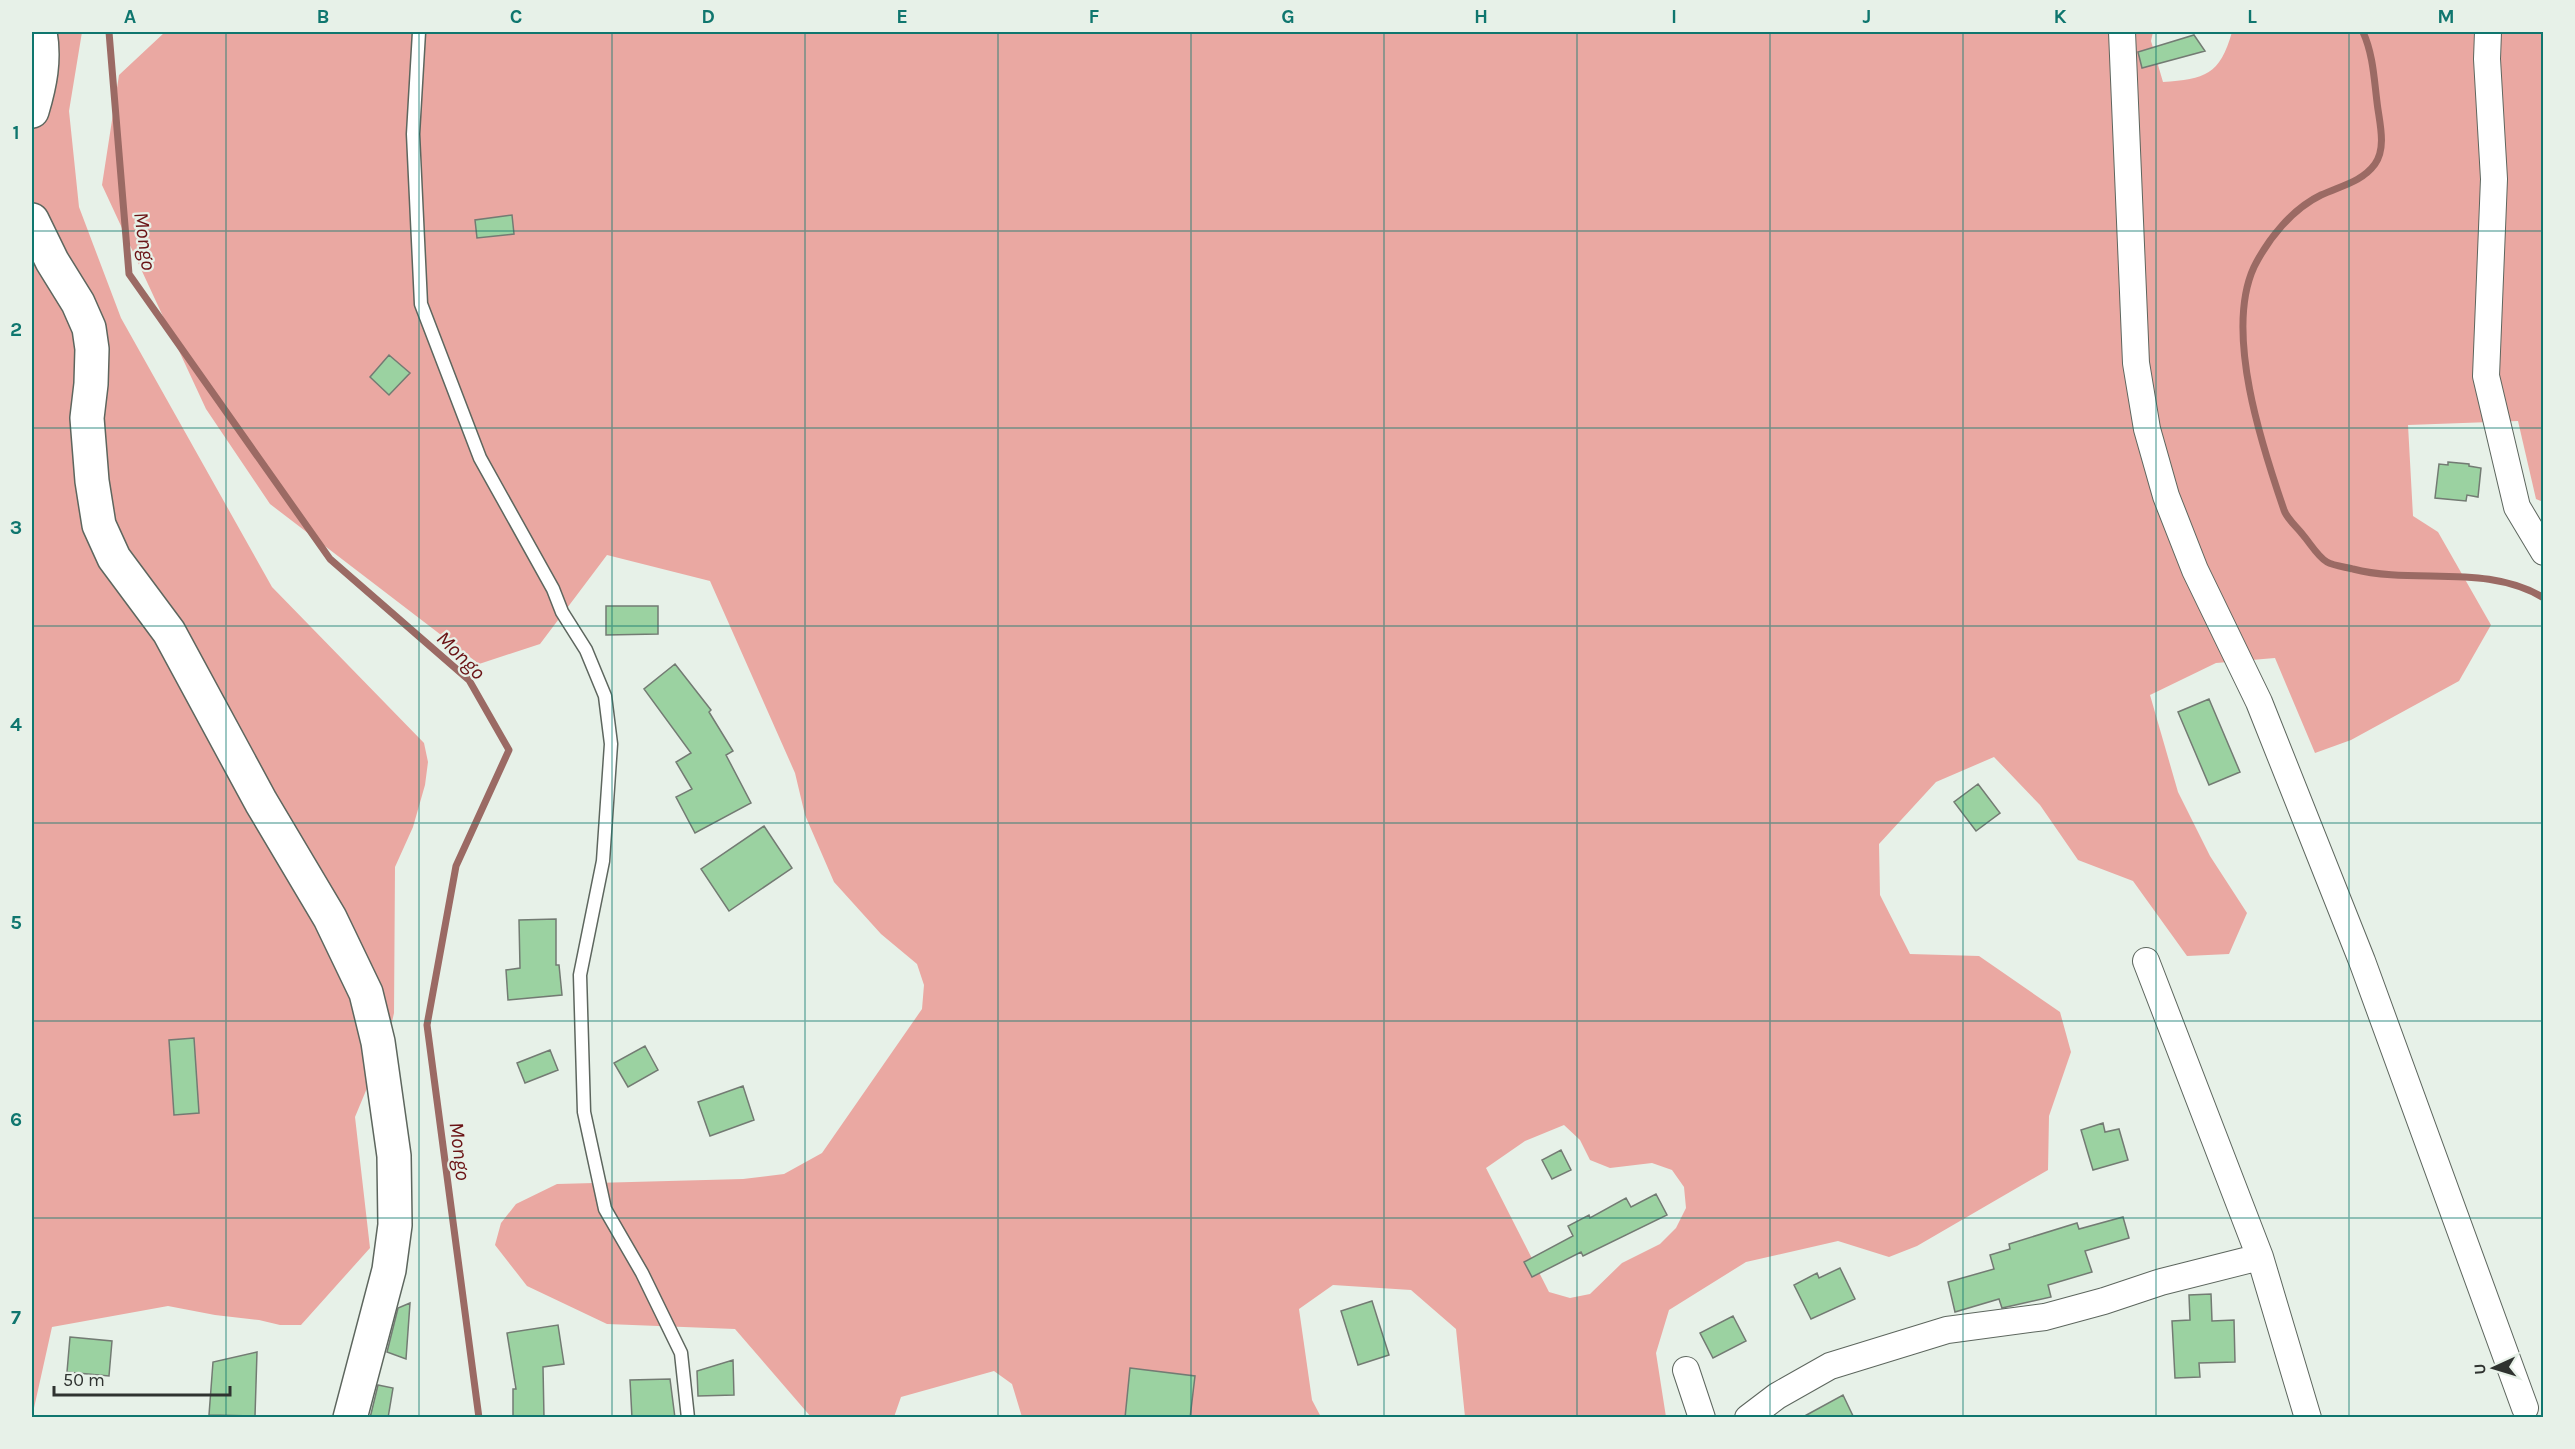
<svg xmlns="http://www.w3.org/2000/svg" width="2575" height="1449" viewBox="0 0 2575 1449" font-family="Karla,sans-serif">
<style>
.green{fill:#eaa8a2;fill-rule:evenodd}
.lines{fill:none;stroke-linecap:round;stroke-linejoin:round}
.stream{stroke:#9b6a64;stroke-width:7}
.building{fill:#9bd2a1;stroke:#737b73;stroke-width:1.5}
.lane-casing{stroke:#5d665e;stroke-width:15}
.street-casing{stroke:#5d665e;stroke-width:28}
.secondary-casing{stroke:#5d665e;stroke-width:36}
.lane{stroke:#fff;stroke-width:12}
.street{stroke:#fff;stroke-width:26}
.secondary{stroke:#fff;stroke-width:33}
.grid{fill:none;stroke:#0f766e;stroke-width:1.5;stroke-opacity:0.55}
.labels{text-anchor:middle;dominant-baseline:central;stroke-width:4.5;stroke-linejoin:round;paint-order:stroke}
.water-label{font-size:21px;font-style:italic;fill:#6a1315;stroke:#e7f1e8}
.neatline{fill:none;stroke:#0f766e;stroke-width:2}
.grid-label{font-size:20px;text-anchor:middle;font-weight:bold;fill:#0f766e}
</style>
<rect width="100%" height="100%" fill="#e7f1e8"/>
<!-- green -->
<path class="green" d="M32,32h50l-13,79 10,96 42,111 151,269 152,156 4,19 -3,23 -12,42 -18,40 -1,146 -5,22 -34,82 15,131 -69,77h-21l-21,-5 -44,-5 -47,-9 -116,21 -20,90z
M165,32h1988l-2,9 12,41c42,-3 57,-7 69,-50h311v470l-7,-3 -18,-78 -110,4 5,91 25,16 53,93 -32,56 -108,59 -36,13 -40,-95 -59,5 -66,32 28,97 32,64 37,57 -18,41 -42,2 -54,-75 -55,-21 -38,-55 -46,-48 -58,25 -57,62 1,51 30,59 69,2 81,56 11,40 -22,64 -1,54 -131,76 -28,11 -51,-16 -92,21 -77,48 -13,43 10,64h-201l-9,-88 -45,-39 -78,-5 -34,24 13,91 9,17h-299l-10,-33 -18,-13 -93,26 -7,20h-83l-76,-88 -128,-5 -80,-38 -32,-41 6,-22 15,-19 41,-20 186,-5 41,-5 38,-21 100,-144 2,-24 -7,-21 -36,-30 -47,-52 -29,-67 -10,-42 -85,-192 -103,-26 -67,89 -61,20 -209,-160 -64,-95 -104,-224 17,-110zM1564,1125l16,15 10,20 20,8 42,-5 20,7 12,17 2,21 -10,20 -16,16 -38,19 -32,31 -20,4 -21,-6 -63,-124 39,-27z"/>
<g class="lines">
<!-- stream -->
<path class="stream" d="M109,32l20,242 201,285 139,121 40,70 -53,116 -29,159 52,393
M2363,32c10,22 11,46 14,70 2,19 10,45 -2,62 -13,18 -35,22 -54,31 -29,14 -53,44 -67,72 -30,65 8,179 30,243 3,9 13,17 19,25 7,8 15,22 24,27 7,4 19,5 26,7 62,16 133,-6 191,29"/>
</g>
<!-- building -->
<path class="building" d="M2194,35l11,16 -63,17 -4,-16z
M512,215l2,19 -37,4 -2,-18z
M389,355l21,18 -21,22 -19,-18z
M2448,462l21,2v2l12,2 -3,29 -11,-2 -1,6 -31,-3 4,-34 9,1z
M606,606h52v28l-52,1z
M675,664l36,46 -2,2 24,39 -7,4 25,48 -56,30 -19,-36 16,-8 -16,-27 15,-9 -47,-64z
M2209,699l31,73 -31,13 -31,-73z
M1978,784l22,29 -24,18 -22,-29z
M764,826l28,42 -63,43 -28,-42z
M556,919v46h3l3,30 -54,5 -2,-30 14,-2 -1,-48z
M194,1038l5,75 -25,2 -5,-75z
M645,1046l13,24 -30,17 -14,-24z
M550,1050l8,20 -33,13 -8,-20z
M743,1086l11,34 -44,16 -12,-34z
M2103,1123l2,9 14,-3 9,31 -35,10 -12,-40z
M1561,1150l10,20 -19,9 -10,-19z
M1656,1194l11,21 -84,41 -2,-4 -49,25 -8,-15 49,-26 -5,-10 21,-11 1,3 36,-20 5,9z
M2123,1217l6,21 -44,13 7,21 -44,13 3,12 -49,11 -3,-9 -44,13 -7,-30 46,-13 -4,-14 20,-6 -1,-5 68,-21 2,6z
M1840,1268l15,31 -44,20 -17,-34 23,-12 2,5z
M2211,1294l1,27 22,-1 1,42 -36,1 1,14 -25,1 -3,-57 18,-1 -1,-25z
M1372,1301l17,54 -31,10 -17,-54z
M410,1303l-4,56 -19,-7 11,-44z
M1733,1316l13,25 -33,17 -13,-25z
M558,1325l6,39 -21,3 1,51h-31v-29h3l-9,-56z
M70,1337l42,4 -3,35 -42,-4z
M257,1352l-2,64 -46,-1 4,-53z
M733,1360l1,35 -36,1 -1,-25z
M1130,1368l65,8 -5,42h-65z
M670,1379l5,39h-43l-2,-38z
M378,1385l15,3 -5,30h-18z
M1843,1395l11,23h-53z"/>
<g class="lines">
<defs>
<path id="lane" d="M419,32l-6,102 8,170 59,154 73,131 9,23 24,38 19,46 6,48 -8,117 -23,114 4,137 21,97 37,64 39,80 7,65"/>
<path id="street" d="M2122,32l14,331 11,66 19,67 29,74 64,132 103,259 163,447
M2488,32l-1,27 7,120 -8,197 31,131 27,45
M2146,961l114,296 48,161
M1686,1370l16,48
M1748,1418l29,-22 53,-30 117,-36 98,-13 59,-16 57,-19 99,-25"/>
<path id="secondary" d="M32,111c8,-27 13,-51 8,-79
M32,220l20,41 26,42 11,25 3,21 -1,35 -4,34 5,63 7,44 15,33 55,74 92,170 69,116 36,75 12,49 16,114 1,69 -6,45 -39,148"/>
</defs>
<!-- lane casing -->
<use href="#lane" class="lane-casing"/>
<!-- street casing -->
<use href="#street" class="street-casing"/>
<!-- secondary casing -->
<use href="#secondary" class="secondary-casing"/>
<!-- lane -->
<use href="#lane" class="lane"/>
<!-- street -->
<use href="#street" class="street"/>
<!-- secondary -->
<use href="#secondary" class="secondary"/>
</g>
<!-- grid -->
<path class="grid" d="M226,32v1386M419,32v1386M612,32v1386M805,32v1386M998,32v1386M1191,32v1386M1384,32v1386M1577,32v1386M1770,32v1386M1963,32v1386M2156,32v1386M2349,32v1386M32,231h2512M32,428h2512M32,626h2512M32,823h2512M32,1021h2512M32,1218h2512"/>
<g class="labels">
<!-- water labels -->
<g class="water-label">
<text transform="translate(145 241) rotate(82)">Mongo</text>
<text transform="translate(461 655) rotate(45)">Mongo</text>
<text transform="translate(460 1151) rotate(83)">Mongo</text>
</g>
</g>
<!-- border -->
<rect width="2575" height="1449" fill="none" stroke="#e7f1e8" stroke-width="66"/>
<!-- north arrow -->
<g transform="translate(2494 1368) rotate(266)" stroke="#e7f1e8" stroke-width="4.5" paint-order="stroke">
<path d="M0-4.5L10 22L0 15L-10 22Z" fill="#2f3330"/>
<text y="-9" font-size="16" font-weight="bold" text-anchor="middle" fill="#2f3330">U</text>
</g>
<!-- scale -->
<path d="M54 1386v9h176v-9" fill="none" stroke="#2f3330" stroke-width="3"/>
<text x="63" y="1386" font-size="18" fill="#2f3330" stroke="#e7f1e8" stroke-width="4.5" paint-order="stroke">50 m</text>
<rect x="33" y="33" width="2509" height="1383" class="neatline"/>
<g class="grid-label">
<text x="130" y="23">A</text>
<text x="323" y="23">B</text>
<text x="516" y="23">C</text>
<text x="708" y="23">D</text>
<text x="902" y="23">E</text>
<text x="1094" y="23">F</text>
<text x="1288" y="23">G</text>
<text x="1481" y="23">H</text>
<text x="1674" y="23">I</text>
<text x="1867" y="23">J</text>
<text x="2060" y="23">K</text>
<text x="2252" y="23">L</text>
<text x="2446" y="23">M</text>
<text x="16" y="139">1</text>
<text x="16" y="336">2</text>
<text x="16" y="534">3</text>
<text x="16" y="731">4</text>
<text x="16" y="929">5</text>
<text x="16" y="1126">6</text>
<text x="16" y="1324">7</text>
</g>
</svg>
